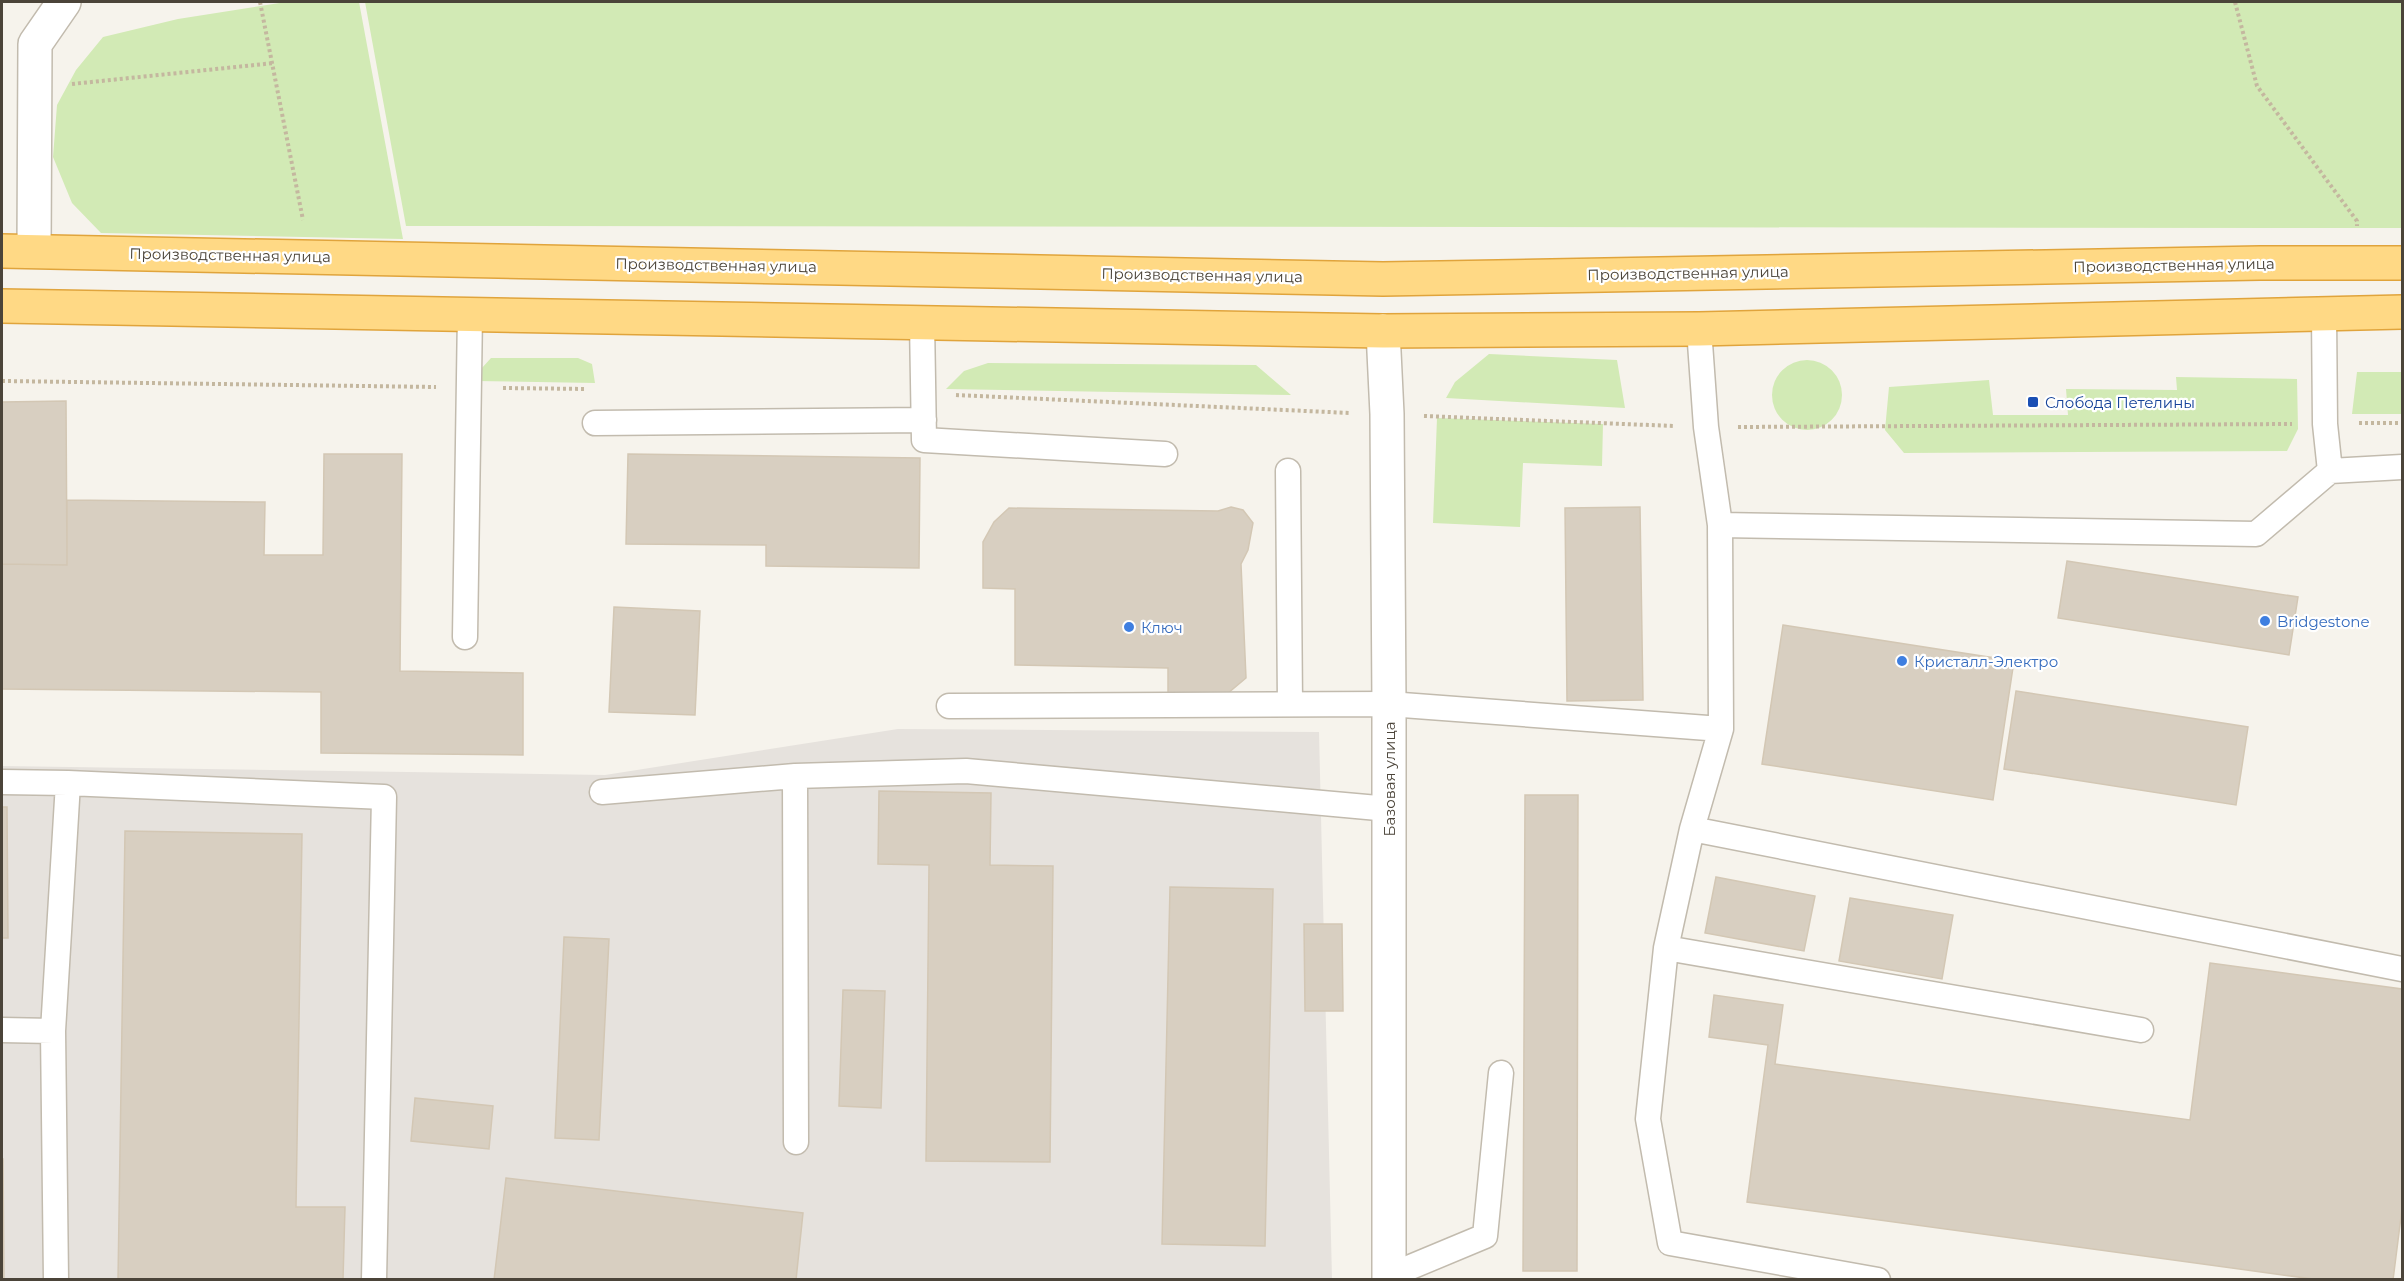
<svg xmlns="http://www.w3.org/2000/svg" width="2404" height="1281" viewBox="0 0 2404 1281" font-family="Montserrat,sans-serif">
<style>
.industrial{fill:#e6e2dd}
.green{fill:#d2eab5}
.building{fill:#d8cfc1;stroke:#d3c7b4;stroke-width:1.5}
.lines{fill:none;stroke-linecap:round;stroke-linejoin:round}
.service-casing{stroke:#c2bbae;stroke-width:27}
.minor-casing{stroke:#c2bbae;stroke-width:36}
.trunk-casing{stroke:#e0a43c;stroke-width:36}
.path{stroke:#c4b79f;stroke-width:4;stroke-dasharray:3 3;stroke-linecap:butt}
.service{stroke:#fff;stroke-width:24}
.minor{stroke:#fff;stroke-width:33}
.trunk{stroke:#ffd985;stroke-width:33}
.transit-dot{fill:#1a4fb4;stroke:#fff;stroke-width:2}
.shop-dot{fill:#3f7fe0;stroke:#fff;stroke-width:2}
.labels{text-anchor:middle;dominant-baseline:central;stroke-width:4.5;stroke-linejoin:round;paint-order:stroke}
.street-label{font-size:15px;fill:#4b4439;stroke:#fff}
.transit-label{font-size:15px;fill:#164399;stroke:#fff;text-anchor:start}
.shop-label{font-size:15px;fill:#366cbe;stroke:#fff;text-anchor:start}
</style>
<rect width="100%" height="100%" fill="#f6f3ec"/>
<!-- industrial -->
<path class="industrial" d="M898,729l421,3 13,547 -1330,1v-514l603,9z"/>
<!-- green -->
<path class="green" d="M286,2h73l44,237 -302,-6 -29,-30 -19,-46 4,-52 19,-35 27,-33 75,-18z
M365,2h2037v226l-1996,-2z
M1489,354l128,6 8,48 -179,-10 9,-16z
M491,358h87l14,6 3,19 -119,-2 5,-12z
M1772 395a35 35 0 1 1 70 0a35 35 0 1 1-70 0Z
M988,363l268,2 35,30 -345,-6 18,-18z
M2357,372h45v42h-50z
M2176,377l121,2 1,50 -11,22 -383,2 -19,-23 4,-43 100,-7 4,35h75l-2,-26 111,1z
M1437,418l166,6 -1,42 -79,-3 -3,64 -87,-4z"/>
<!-- building -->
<path class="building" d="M66,401l1,164 -65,-1v-162z
M324,454h78l-2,217 123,2v82l-202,-2v-61l-319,-3v-125l65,1v-65l198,2 -1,53h59z
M628,454l292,4 -1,110 -153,-2v-21l-140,-1z
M1231,507l12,3 10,13 -5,27 -7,14 5,114 -31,26 -47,-1v-35l-153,-3v-76l-32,-1v-46l11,-20 15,-14 209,3z
M1640,507l3,193 -76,1 -2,-193z
M2067,561l231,36 -9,58 -231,-37z
M614,607l86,4 -5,104 -86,-3z
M1783,625l231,36 -21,139 -231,-36z
M2016,691l232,36 -12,78 -232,-36z
M879,791l112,2 -1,72 63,1 -3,296 -124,-1 3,-296 -51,-1z
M1525,795h53l-1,476h-54z
M2,807h5l1,131h-6z
M125,831l177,3 -6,373h49l-2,73h-225z
M1716,877l99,19 -11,55 -99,-18z
M1170,887l103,2 -8,357 -103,-2z
M1850,898l103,17 -11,64 -103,-18z
M1304,924h38l1,87h-38z
M564,937l45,2 -10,201 -44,-2z
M2210,963l192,26v220l-9,71h-73l-573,-78 21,-157 -59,-8 5,-42 69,10 -8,59 415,56z
M843,990l42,1 -4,117 -42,-2z
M415,1098l78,8 -4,43 -78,-8z
M2,1159h1l1,121h-2z
M506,1178l297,35 -7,67h-302z"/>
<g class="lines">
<defs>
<path id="service" d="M2324,314l1,110 5,47
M922,322l2,118 241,14
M1699,329l7,98 14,98 1,204
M595,423l329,-3
M1288,471l2,233
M1720,525l536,9 74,-63 72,-4
M465,637l5,-324
M949,706l440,-2 332,25 -29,100 710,140
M2,782l66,1
M602,792l193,-16
M1692,829l-26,119 475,82
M1666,948l-18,171 22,124 208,37
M2,1030l51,1
M796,1142l-1,-366 171,-5 423,38
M1389,1276l96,-40 16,-163
M56,1280l-3,-249 15,-248 316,14 -10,483"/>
<path id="minor" d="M34,251l1,-207 29,-42
M1383,331l4,83 2,290v576"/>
<path id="trunk" d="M2,251l1381,28 877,-16h142
M2,306l1381,25 316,-2 703,-17"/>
</defs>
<!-- service casing -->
<use href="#service" class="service-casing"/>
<!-- minor casing -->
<use href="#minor" class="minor-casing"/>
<!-- trunk casing -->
<use href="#trunk" class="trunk-casing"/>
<!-- path -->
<path class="path" d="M260,2l43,218
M2235,2l22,84 100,135v5
M72,84l202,-21
M2,381l434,6
M503,388l83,1
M956,395l394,18
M1424,416l250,10
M2359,423h43
M1738,427l554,-3"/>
<!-- service -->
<use href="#service" class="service"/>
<!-- minor -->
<use href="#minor" class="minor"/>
<!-- trunk -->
<use href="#trunk" class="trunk"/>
</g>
<!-- markers -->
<rect class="transit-dot" x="2027" y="396" width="12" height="12" rx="3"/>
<g class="shop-dot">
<circle cx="2265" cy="621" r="6"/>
<circle cx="1129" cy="627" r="6"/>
<circle cx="1902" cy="661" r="6"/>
</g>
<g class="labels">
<!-- street labels -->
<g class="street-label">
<text transform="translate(230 255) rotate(1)">Производственная улица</text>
<text transform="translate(716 265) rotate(1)">Производственная улица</text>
<text transform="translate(2174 265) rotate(-1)">Производственная улица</text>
<text transform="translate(1688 273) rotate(-1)">Производственная улица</text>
<text transform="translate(1202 275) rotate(1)">Производственная улица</text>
<text transform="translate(1389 779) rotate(-90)">Базовая улица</text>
</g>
<!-- transit labels -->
<g class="transit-label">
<text x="2045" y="402">Слобода Петелины</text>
</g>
<!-- shop labels -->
<g class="shop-label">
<text x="2277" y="621">Bridgestone</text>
<text x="1141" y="627">Ключ</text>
<text x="1914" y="661">Кристалл-Электро</text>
</g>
</g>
<!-- border -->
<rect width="2404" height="1281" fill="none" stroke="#4b4439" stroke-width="6"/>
</svg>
